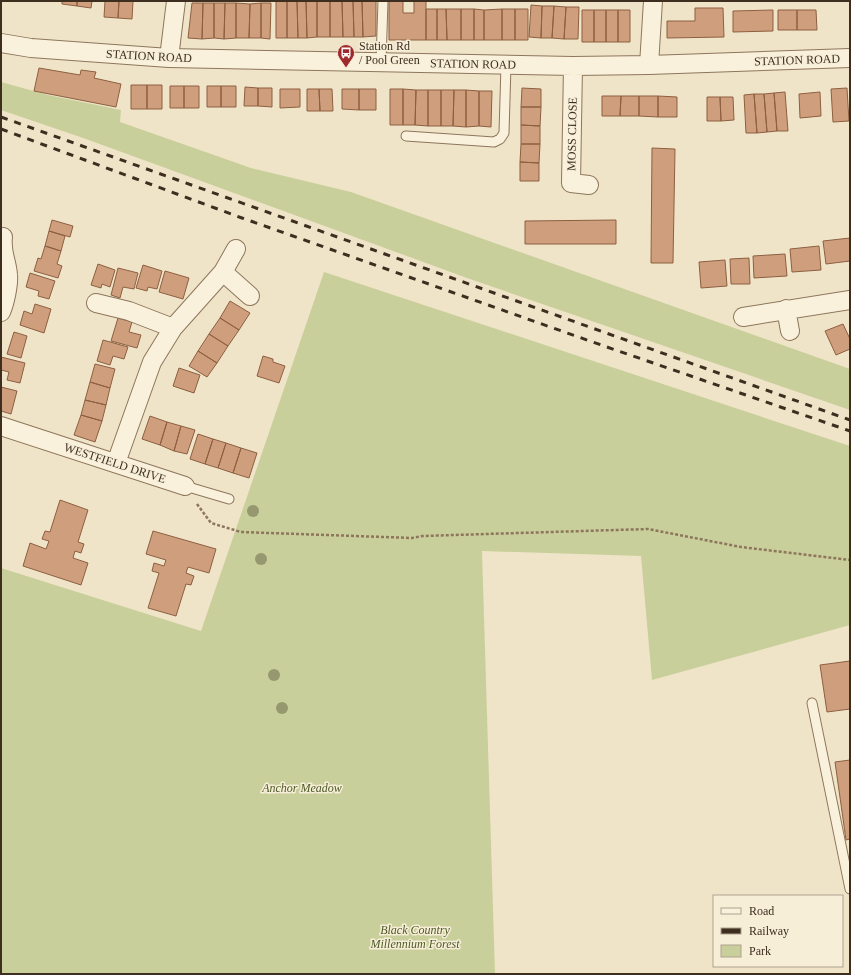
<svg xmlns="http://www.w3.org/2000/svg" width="851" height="975" viewBox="0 0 851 975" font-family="'Times New Roman',serif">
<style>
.green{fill:#c9cf9b}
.building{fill:#cf9f7d;stroke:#8d5f41}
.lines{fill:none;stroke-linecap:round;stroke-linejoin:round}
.lane-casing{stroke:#8d765c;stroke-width:11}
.street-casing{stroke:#8d765c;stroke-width:20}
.path{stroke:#8d765c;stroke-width:2.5;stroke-dasharray:3 2;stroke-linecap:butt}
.lane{stroke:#faf1dc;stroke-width:9}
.street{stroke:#faf1dc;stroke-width:18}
.rail{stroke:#3d2e20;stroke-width:3;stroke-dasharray:7 7;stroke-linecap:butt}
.tree{fill:#96986f}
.labels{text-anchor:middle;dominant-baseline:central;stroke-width:3;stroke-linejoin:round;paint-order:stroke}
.poi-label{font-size:12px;fill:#3d2e20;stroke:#f7eed8;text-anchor:start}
.street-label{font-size:12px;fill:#3d2e20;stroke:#f7eed8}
.park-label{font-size:12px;font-style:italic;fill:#4d5a26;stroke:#f7eed8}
</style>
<rect width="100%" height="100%" fill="#f0e4c8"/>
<!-- green -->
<path class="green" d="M1,82l47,13 73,15 -1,12 131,46 100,24 499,177v41l-383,-132 -381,-139 -85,-29z
M324,272l526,174v179l-198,55 -11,-124 -159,-5 13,423h-494v-406l200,63z"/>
<!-- building -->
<path class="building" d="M62,1h15v5l-15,-2z
M77,1h15l-1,7 -14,-2z
M105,1h14l-1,17 -14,-1z
M119,1h14l-1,18 -14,-1z
M276,1h11v37h-11z
M287,1h10l1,37h-11z
M297,1h9l1,37h-9z
M306,1h11v36l-10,1z
M317,1h13v36h-13z
M330,1h12l1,36h-13z
M342,1h11l1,36h-11z
M353,1h9l1,36h-9z
M362,1h14v35l-13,1z
M389,1h14v12h11v-12h12v39h-37z
M192,3h11l-1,36 -14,-1z
M203,3h11v35l-12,1z
M214,3h11l-1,36 -10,-1z
M225,3h11v35l-12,1z
M236,3l14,1 -1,34h-13z
M261,3h10l-1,36 -9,-1z
M261,3v35h-12l1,-34z
M531,5l11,1 -1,32 -12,-1z
M542,6h12l-2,32h-11z
M554,6l12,1 -2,32 -12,-1z
M566,7h13l-1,32h-14z
M695,8h28l1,29 -57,1v-17h28z
M426,9h11v31h-11z
M437,9h9l1,31h-10z
M446,9h15v31h-14z
M461,9h13v31h-13z
M474,9l10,1v30h-10z
M502,9h13v31h-13z
M502,9v31h-18v-30z
M515,9h13v31h-13z
M582,10h12v32h-12z
M594,10h12v32h-12z
M606,10h12v32h-12z
M618,10h12v32h-12z
M773,10v21l-40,1v-21z
M778,10h19v20h-19z
M797,10h19l1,20h-20z
M39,68l41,7 1,-5 15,2 -2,6 27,6 -5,23 -82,-16z
M131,85h16v24h-16z
M147,85h15v24h-15z
M170,86h14v22h-14z
M184,86h15v22h-15z
M207,86h14v21h-14z
M221,86h15v21h-15z
M245,87l13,1v18h-14z
M258,88h14v19l-14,-1z
M522,88l19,1v18h-20z
M847,88l2,33 -16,1 -2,-33z
M280,89h20v18l-20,1z
M307,89h12l1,22h-13z
M319,89h13l1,22h-13z
M342,89h17v21l-17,-1z
M359,89h17v21h-17z
M390,89h13v36h-13z
M403,89l13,1 -1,35h-12z
M416,90h12v36l-13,-1z
M428,90h13v36h-13z
M441,90h13l-1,36h-12z
M454,90h12v37l-13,-1z
M466,90l13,1v35l-13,1z
M479,91h13l-1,36 -12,-1z
M785,92l3,39h-11l-3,-38z
M820,92l1,24 -21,2 -1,-24z
M774,93l3,38 -10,1 -3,-38z
M754,94l3,39h-11l-2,-38z
M754,94h10l3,38 -10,1z
M602,96h19l-1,20h-18z
M621,96h18v20h-19z
M639,96h19v21l-19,-1z
M658,96l19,1v20h-19z
M707,97h13l1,24h-14z
M720,97h13l1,23 -13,1z
M521,107h20l-1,19 -19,-1z
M521,125l19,1v18h-19z
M521,144h19l-1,19 -19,-1z
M652,148l23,1 -2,114h-22z
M520,162l19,1v18h-19z
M52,220l21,6 -3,11 -21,-6z
M616,220v24h-91v-23z
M49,231l16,5 -4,15 -16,-5z
M850,238v23l-24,3 -3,-23z
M45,246l16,5 -4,13 5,2 -4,12 -24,-7 4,-13 3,1z
M819,246l2,24 -29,2 -2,-23z
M785,254l2,22 -33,2 -1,-22z
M749,258l1,26h-19l-1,-25z
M725,260l2,26 -26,2 -2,-26z
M98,264l17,6 -5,17 -8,-3 -1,4 -10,-3z
M143,265l19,6 -5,18 -9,-2 -1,4 -11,-3z
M118,268l20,5 -4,16 -11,-2 -3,11 -9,-3z
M165,271l24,7 -6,21 -24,-7z
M30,273l25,8 -6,18 -11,-3 1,-5 -13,-4z
M230,301l20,12 -11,17 -19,-12z
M35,304l16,5 -7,24 -24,-8 4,-14 8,3z
M118,318l14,4 -3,10 12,3 -4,13 -26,-7z
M220,318l19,12 -11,16 -19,-12z
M843,324l7,15v10l-14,6 -11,-24z
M14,332l13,4 -6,22 -14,-4z
M209,334l19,12 -11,17 -19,-12z
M103,340l25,7 -4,12 -11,-3 -3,9 -13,-4z
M198,351l19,12 -10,14 -18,-11z
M263,356l10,3v3l12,4 -6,17 -22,-7z
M1,357l24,6 -5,20 -13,-3 2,-8 -8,-2z
M95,364l20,5 -5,19 -20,-6z
M179,368l21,7 -6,18 -21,-7z
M90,382l20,6 -4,17 -21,-5z
M1,387l16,4 -6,23 -10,-3z
M85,400l21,5 -4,16 -21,-6z
M81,415l21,6 -7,21 -21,-7z
M150,416l17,6 -7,23 -18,-6z
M167,422l14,4 -7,25 -14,-6z
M181,426l14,4 -8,24 -13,-3z
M198,434l15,5 -8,25 -15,-5z
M213,439l13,4 -8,25 -13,-4z
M226,443l15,5 -8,25 -15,-5z
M241,448l16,5 -8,25 -16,-5z
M60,500l28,10 -10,32 6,2 -3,9 -6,-2 -2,7 15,5 -7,22 -58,-19 7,-23 16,6 3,-8 -7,-2 3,-8 5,1z
M153,531l63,18 -7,24 -21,-6 -2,6 8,3 -3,9 -5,-1 -10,32 -28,-8 11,-35 -7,-2 2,-8 10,3 2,-6 -20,-6z
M850,661v48l-23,3 -7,-47z
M850,760v79l-4,1 -11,-78z"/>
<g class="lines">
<defs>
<path id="lane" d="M381,62l2,-61
M406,136l88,6 6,-3 4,-6 2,-68
M185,486l44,13
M812,703l38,186"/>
<path id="street" d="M1,43l30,5 138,10 404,8 76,-1 201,-7
M169,58l7,-57
M649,65l4,-64
M573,66l-2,117 18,2
M223,272l27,24
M96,303l33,8 44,17
M786,309l4,22
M1,312c4,-9 8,-28 7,-37 -1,-15 -7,-22 -5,-38
M743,317l107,-17
M1,426l184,60
M116,463l36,-101 21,-34 50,-56 13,-23"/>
</defs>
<!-- lane casing -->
<use href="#lane" class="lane-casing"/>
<!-- street casing -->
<use href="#street" class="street-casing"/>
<!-- path -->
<path class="path" d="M197,504l14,19 30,9 171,6 10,-2 226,-7 93,18 109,13"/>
<!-- lane -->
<use href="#lane" class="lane"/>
<!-- street -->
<use href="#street" class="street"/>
<!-- rail -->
<path class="rail" d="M1,117l849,303
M1,129l241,89 362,128 246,85"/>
</g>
<!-- trees -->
<g class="tree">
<circle cx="253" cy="511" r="6"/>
<circle cx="261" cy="559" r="6"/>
<circle cx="274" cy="675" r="6"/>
<circle cx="282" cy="708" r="6"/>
</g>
<!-- icons -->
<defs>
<symbol id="bus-pin" viewBox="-11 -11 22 30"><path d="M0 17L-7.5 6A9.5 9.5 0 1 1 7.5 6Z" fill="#9e2a2b" stroke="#f7eed8"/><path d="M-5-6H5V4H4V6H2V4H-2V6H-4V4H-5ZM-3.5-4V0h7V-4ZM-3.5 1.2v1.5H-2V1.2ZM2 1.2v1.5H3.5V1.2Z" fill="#fff"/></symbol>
</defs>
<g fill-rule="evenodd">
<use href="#bus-pin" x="336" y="43" width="20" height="27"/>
</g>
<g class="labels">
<!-- poi labels -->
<g class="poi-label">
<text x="359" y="46">Station Rd<tspan x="359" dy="14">/ Pool Green</tspan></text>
</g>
<!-- street labels -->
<g class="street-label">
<text transform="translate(149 56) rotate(3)">STATION ROAD</text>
<text transform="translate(797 60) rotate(-2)">STATION ROAD</text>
<text transform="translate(473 64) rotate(1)">STATION ROAD</text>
<text transform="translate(572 134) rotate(-89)">MOSS CLOSE</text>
<text transform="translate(115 463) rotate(18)">WESTFIELD DRIVE</text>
</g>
<!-- park labels -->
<g class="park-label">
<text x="302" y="788">Anchor Meadow</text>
<text x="415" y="930">Black Country<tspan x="415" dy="14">Millennium Forest</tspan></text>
</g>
</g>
<!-- border -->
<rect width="851" height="975" fill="none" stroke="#3d2e20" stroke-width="4"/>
<!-- legend -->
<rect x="713" y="895" width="130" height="72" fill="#f7eed8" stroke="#ada18e"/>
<rect x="721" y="908" width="20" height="6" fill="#faf1dc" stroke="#ada18e"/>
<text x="749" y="915" font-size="12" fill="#3d2e20">Road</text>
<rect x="721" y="928" width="20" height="6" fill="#3d2e20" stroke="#ada18e"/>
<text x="749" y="935" font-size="12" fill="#3d2e20">Railway</text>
<rect x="721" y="945" width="20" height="12" fill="#c9cf9b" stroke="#ada18e"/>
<text x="749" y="955" font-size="12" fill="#3d2e20">Park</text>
</svg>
